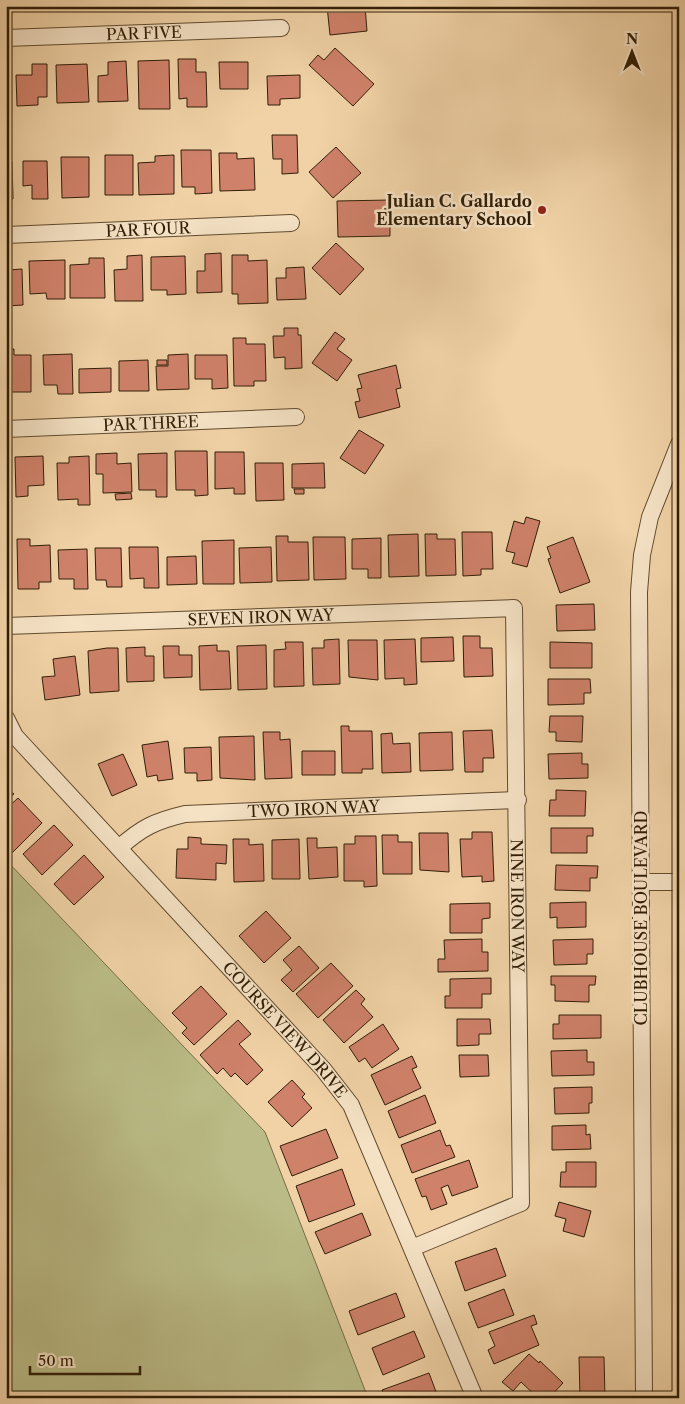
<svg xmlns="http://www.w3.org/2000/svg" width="685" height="1404" viewBox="0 0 685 1404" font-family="'Libre Caslon Text',serif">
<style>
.green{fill:#babb86;stroke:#766c46}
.building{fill:#cf816a;stroke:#311e06}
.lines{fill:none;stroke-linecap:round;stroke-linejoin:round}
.minor-casing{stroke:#614b2e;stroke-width:18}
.minor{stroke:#f5e2c5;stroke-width:16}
.poi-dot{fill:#8f2418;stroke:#f5e2c5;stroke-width:2}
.labels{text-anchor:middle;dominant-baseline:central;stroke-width:5;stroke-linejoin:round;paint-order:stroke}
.street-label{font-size:16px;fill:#311e06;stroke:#f5e2c5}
.poi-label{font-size:16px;font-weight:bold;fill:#311e06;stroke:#f5e2c5;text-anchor:end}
</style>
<rect width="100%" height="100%" fill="#f0d2a6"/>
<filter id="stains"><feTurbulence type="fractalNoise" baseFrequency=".004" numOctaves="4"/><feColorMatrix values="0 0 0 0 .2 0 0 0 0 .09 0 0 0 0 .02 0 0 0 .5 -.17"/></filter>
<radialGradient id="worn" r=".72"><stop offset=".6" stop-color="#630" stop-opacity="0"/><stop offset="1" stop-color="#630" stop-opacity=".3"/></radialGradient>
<!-- green -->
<path class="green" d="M6,860l259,272 103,266h-362z"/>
<!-- building -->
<path class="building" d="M327,6h38l2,25 -37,4z
M335,48l39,36 -21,22 -44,-41 9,-10 6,5z
M178,59h18v13h10l1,35h-20v-9l-8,1z
M169,60l1,49h-31l-1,-48z
M126,61l2,40 -30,1v-26l10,-1v-13z
M219,62h29v27h-28z
M32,64h15v33h-9v8l-21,1 -1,-31h16z
M87,64l2,38 -32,1 -1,-38z
M300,75v23l-20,1v6h-12l-1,-29z
M272,135h25l1,38 -16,1v-15h-9z
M336,147l25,26 -28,25 -24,-26z
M181,150h30l1,43 -17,1v-7h-13z
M219,153h18v6l17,-1 1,32 -35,1z
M105,155h28v40h-28z
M174,155v39l-35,1 -1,-32 17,-1v-6z
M61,157h28v40l-27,1z
M6,161h6l1,38 -7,1z
M23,161h24l1,38h-16v-14l-9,1z
M390,200v36l-52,1 -1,-36z
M336,243l28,26 -24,26 -28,-27z
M221,253l1,39 -25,1v-22h8v-17z
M142,255l1,46h-28l-1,-31 13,-1v-13z
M232,255h16v6l19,-1 1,43 -30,1v-10h-6z
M185,256l1,38 -19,1v-5h-16v-33z
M89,258h15l1,40h-35v-33l19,-1z
M65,260v39h-18l-1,-6 -16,1 -1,-33z
M6,261l2,9 14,-1 1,36 -17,1z
M304,267l2,32 -29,1 -1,-22h10v-10z
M284,328h14v7h3l1,33 -17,1v-12l-11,1 -1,-22h11z
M335,332l10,7 -8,10 15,11 -15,21 -25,-18z
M233,338h13v6h19l1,37h-12v5h-20z
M6,349h8v6h17v37h-25z
M72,354l1,40h-15l-1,-9h-13l-1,-30z
M188,354l1,35 -32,1 -1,-24h12v-11z
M195,355h32l1,33 -16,1v-10h-17z
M148,360l1,31h-30v-30z
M157,360h10v5h-10z
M396,365l5,23 -5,1 4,18 -41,11 -4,-16 5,-1 -3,-12 5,-1 -4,-13z
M111,368v24l-32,1v-24z
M359,430l25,15 -19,29 -25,-16z
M175,451h32l1,44 -13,1v-6h-19z
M215,452h29l1,42h-11v-6l-19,1z
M117,453v11l14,-1 1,29 -29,1v-19h-7v-20z
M167,453v44h-11v-7h-17l-1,-36z
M43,456l1,29 -16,1v10l-12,1 -1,-40z
M89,456l1,49h-12v-6l-20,1 -1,-37h12v-6z
M255,463h28l1,37 -28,1z
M324,463l1,25h-33v-24z
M294,489h10v5h-9z
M131,493l1,6 -16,1 -1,-6z
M526,517l14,4 -13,46 -15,-4 3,-10 -9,-2 8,-30 10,3z
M462,532h30l1,37h-12v6l-18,1z
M418,534l1,42 -30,1 -1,-42z
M425,534h12v5h18l1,36 -30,1z
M276,536h12v6h20l1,38 -32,1z
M313,537h32l1,42 -32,1z
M573,537l17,45 -30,11 -12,-34 3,-1 -4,-11z
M381,538v40h-13v-9h-16v-30z
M17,539h13v7l20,-1 1,37h-12v7h-21z
M234,540v44h-31l-1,-43z
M129,547h29l1,41h-15v-10l-14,1z
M271,547l1,35 -32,1 -1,-35z
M95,548h26l1,39h-15l-1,-7h-10z
M87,549l1,40h-14v-10h-15l-1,-29z
M196,556l1,28 -30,1v-28z
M594,604l1,26 -38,1 -1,-26z
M463,636h17v12h12l1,28 -29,1z
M453,637l1,24 -33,1v-24z
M339,639l1,45 -27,1 -1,-37h12v-8z
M415,639l2,45 -13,1v-7l-19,1 -1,-39z
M348,640h29l1,40 -29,-3z
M285,642h18l1,44 -30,1v-37l12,-1z
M550,642l42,1v25h-42z
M217,645v6h12l2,38 -31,1 -1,-44z
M266,645l1,44 -29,1 -1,-44z
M163,646h16v9h13v22l-28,1z
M145,647v9h9v25l-27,1 -1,-34z
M107,648h11l1,43 -29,2 -2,-42z
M75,656l5,39 -35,5 -3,-23 13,-1 -2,-17z
M548,679h42l1,14h-7v11l-36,1z
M550,716h33l-1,26 -26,-1v-9h-7z
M341,726h8v5h23l1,38h-11v4h-20z
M492,730l2,28h-11v14h-18l-2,-41z
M263,732h17v8l10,-1 2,39 -27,1z
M452,732l1,38 -33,1 -1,-38z
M392,733l1,11 17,-1 1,29 -29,1 -1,-39z
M254,736l1,44 -35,-2 -1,-41z
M168,741l5,38 -15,2 -1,-6 -10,2 -5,-32z
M211,747l1,33 -15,1v-8h-12l-1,-25z
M302,751h33v24h-33z
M582,753v11h6v14l-39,1 -1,-25z
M123,754l14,31 -25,11 -14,-32z
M6,786l8,8 -8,6z
M556,790l30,1 -1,25h-36l1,-16h6z
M18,798l24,25 -30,30 -6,-6v-38z
M54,825l19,20 -31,30 -19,-21z
M551,828h42v8h-6v17h-36z
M472,832h20l2,49 -12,1v-6l-20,1 -2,-38h12z
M419,833h29l1,39 -29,-2z
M382,835h16v7h14v32h-29z
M355,836h21l1,50 -13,1v-6h-20v-37h11z
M188,837l13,1v6l26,1 -1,19 -10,-1v17l-40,-2 1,-29h11z
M307,838h10v10l20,-1 1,30 -29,2z
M233,839h16v6l14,-1 1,37 -30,1z
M299,839l1,40h-28v-39z
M84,855l20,22 -30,28 -20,-21z
M556,865l42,1 -1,12h-7v13l-35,-1z
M586,902v25l-29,1v-11l-7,1v-15z
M490,903v15l-8,1v14h-32v-29z
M266,911l25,27 -27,25 -25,-27z
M482,939v13h6v19l-50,1v-13h7l-1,-19z
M593,939v15h-6v10l-33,1 -1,-25z
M299,946l20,22 -26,24 -12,-12 11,-10 -9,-10z
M331,963l22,23 -35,32 -22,-24z
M551,976h45l-1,9h-6v17l-34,-1v-16h-4z
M491,978v16h-9v14h-37v-12h5v-17z
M201,986l26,28 -33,31 -12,-12 5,-5 -15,-15z
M356,990l9,9 -4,5 12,13 -29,26 -21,-23z
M559,1015h42v23l-48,1v-15h6z
M457,1019h33l1,15h-12v11l-22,1z
M238,1020l13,14 -12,10 24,26 -16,15 -12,-12 -4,4 -8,-9 -6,6 -17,-19z
M383,1024l16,25 -27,19 -7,-10 -6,4 -10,-15z
M587,1050v12h7v13l-42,1 -1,-25z
M459,1055h29l1,21 -29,1z
M412,1056l5,11 -5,2 9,19 -36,17 -14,-30z
M292,1080l13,14 -3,3 10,11 -20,19 -24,-25z
M592,1087v16h-3v10l-34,1 -1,-26z
M425,1095l11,28 -37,15 -11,-27z
M586,1125v10l4,-1 1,15 -39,1v-24z
M326,1129l12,29 -46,18 -12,-30z
M440,1130l6,16 4,-1 5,12 -43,16 -11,-28z
M469,1160l9,27 -26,9 -4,-11 -7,3 6,16 -16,6 -5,-14 -4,1 -7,-18z
M566,1162h30v25h-36l1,-15h5z
M342,1169l13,36 -46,17 -13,-36z
M559,1202l32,9 -7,26 -21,-6 3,-12 -11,-3z
M362,1213l9,22 -46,19 -10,-22z
M496,1248l10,28 -41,15 -10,-29z
M504,1289l10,26 -36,13 -10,-25z
M396,1293l9,24 -47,18 -9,-24z
M534,1315l3,9 -6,2 8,19 -45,19 -6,-14 7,-4 -6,-14z
M414,1331l11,26 -42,18 -11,-27z
M529,1354l10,9 1,-2 23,22 -14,15h-11l-17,-16 -8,9 -11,-9z
M579,1357h25l1,41h-25z
M429,1373l9,24 -53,1 -3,-8z"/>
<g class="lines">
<defs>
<g id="minor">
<path id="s1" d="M6,38l275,-10"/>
<path id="s2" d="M6,235l285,-12"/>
<path id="s3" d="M6,429l290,-12"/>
<path id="s4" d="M6,626l508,-18 7,595 -109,45"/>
<path id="s5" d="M6,718l9,18 308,333 28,36 124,293"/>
<path id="s6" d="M119,848c22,-20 36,-27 66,-34l333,-14"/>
<path d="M641,882h38"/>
<path d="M644,1398l-5,-806 3,-37 8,-38 29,-73"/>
</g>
</defs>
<!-- minor casing -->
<use href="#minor" class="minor-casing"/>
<!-- minor -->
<use href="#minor" class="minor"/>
</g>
<!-- markers -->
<circle class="poi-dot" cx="542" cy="210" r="5"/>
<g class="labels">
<!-- street labels -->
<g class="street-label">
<text stroke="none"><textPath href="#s1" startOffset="138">PAR FIVE</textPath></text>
<text stroke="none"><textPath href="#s2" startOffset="142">PAR FOUR</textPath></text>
<text stroke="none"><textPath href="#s3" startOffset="145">PAR THREE</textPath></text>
<text stroke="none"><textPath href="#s4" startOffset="255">SEVEN IRON WAY</textPath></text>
<text stroke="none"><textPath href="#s6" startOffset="204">TWO IRON WAY</textPath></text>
<text stroke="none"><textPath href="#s4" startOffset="806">NINE IRON WAY</textPath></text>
<text transform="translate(641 918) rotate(-90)">CLUBHOUSE BOULEVARD</text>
<text stroke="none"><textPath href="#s5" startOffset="419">COURSE VIEW DRIVE</textPath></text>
</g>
<!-- poi labels -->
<g class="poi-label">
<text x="532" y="201">Julian C. Gallardo<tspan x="532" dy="18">Elementary School</tspan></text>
</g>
</g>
<!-- margin -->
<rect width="685" height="1404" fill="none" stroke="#f0d2a6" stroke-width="25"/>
<rect x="8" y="8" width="670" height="1389" fill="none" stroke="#311e06" stroke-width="2.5"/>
<rect x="12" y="12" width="660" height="1379" fill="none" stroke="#311e06"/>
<!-- north arrow -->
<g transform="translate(632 52)" stroke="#f5e2c5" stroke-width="4" paint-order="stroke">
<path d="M0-4L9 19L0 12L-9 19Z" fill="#311e06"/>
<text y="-8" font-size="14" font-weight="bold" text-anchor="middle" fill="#311e06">N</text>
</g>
<!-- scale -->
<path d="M30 1366v8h110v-8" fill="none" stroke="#311e06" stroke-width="2.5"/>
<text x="38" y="1366" font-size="15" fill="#311e06" stroke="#f5e2c5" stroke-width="4" paint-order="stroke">50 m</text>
<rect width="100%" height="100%" filter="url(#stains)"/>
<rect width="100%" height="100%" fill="url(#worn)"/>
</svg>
